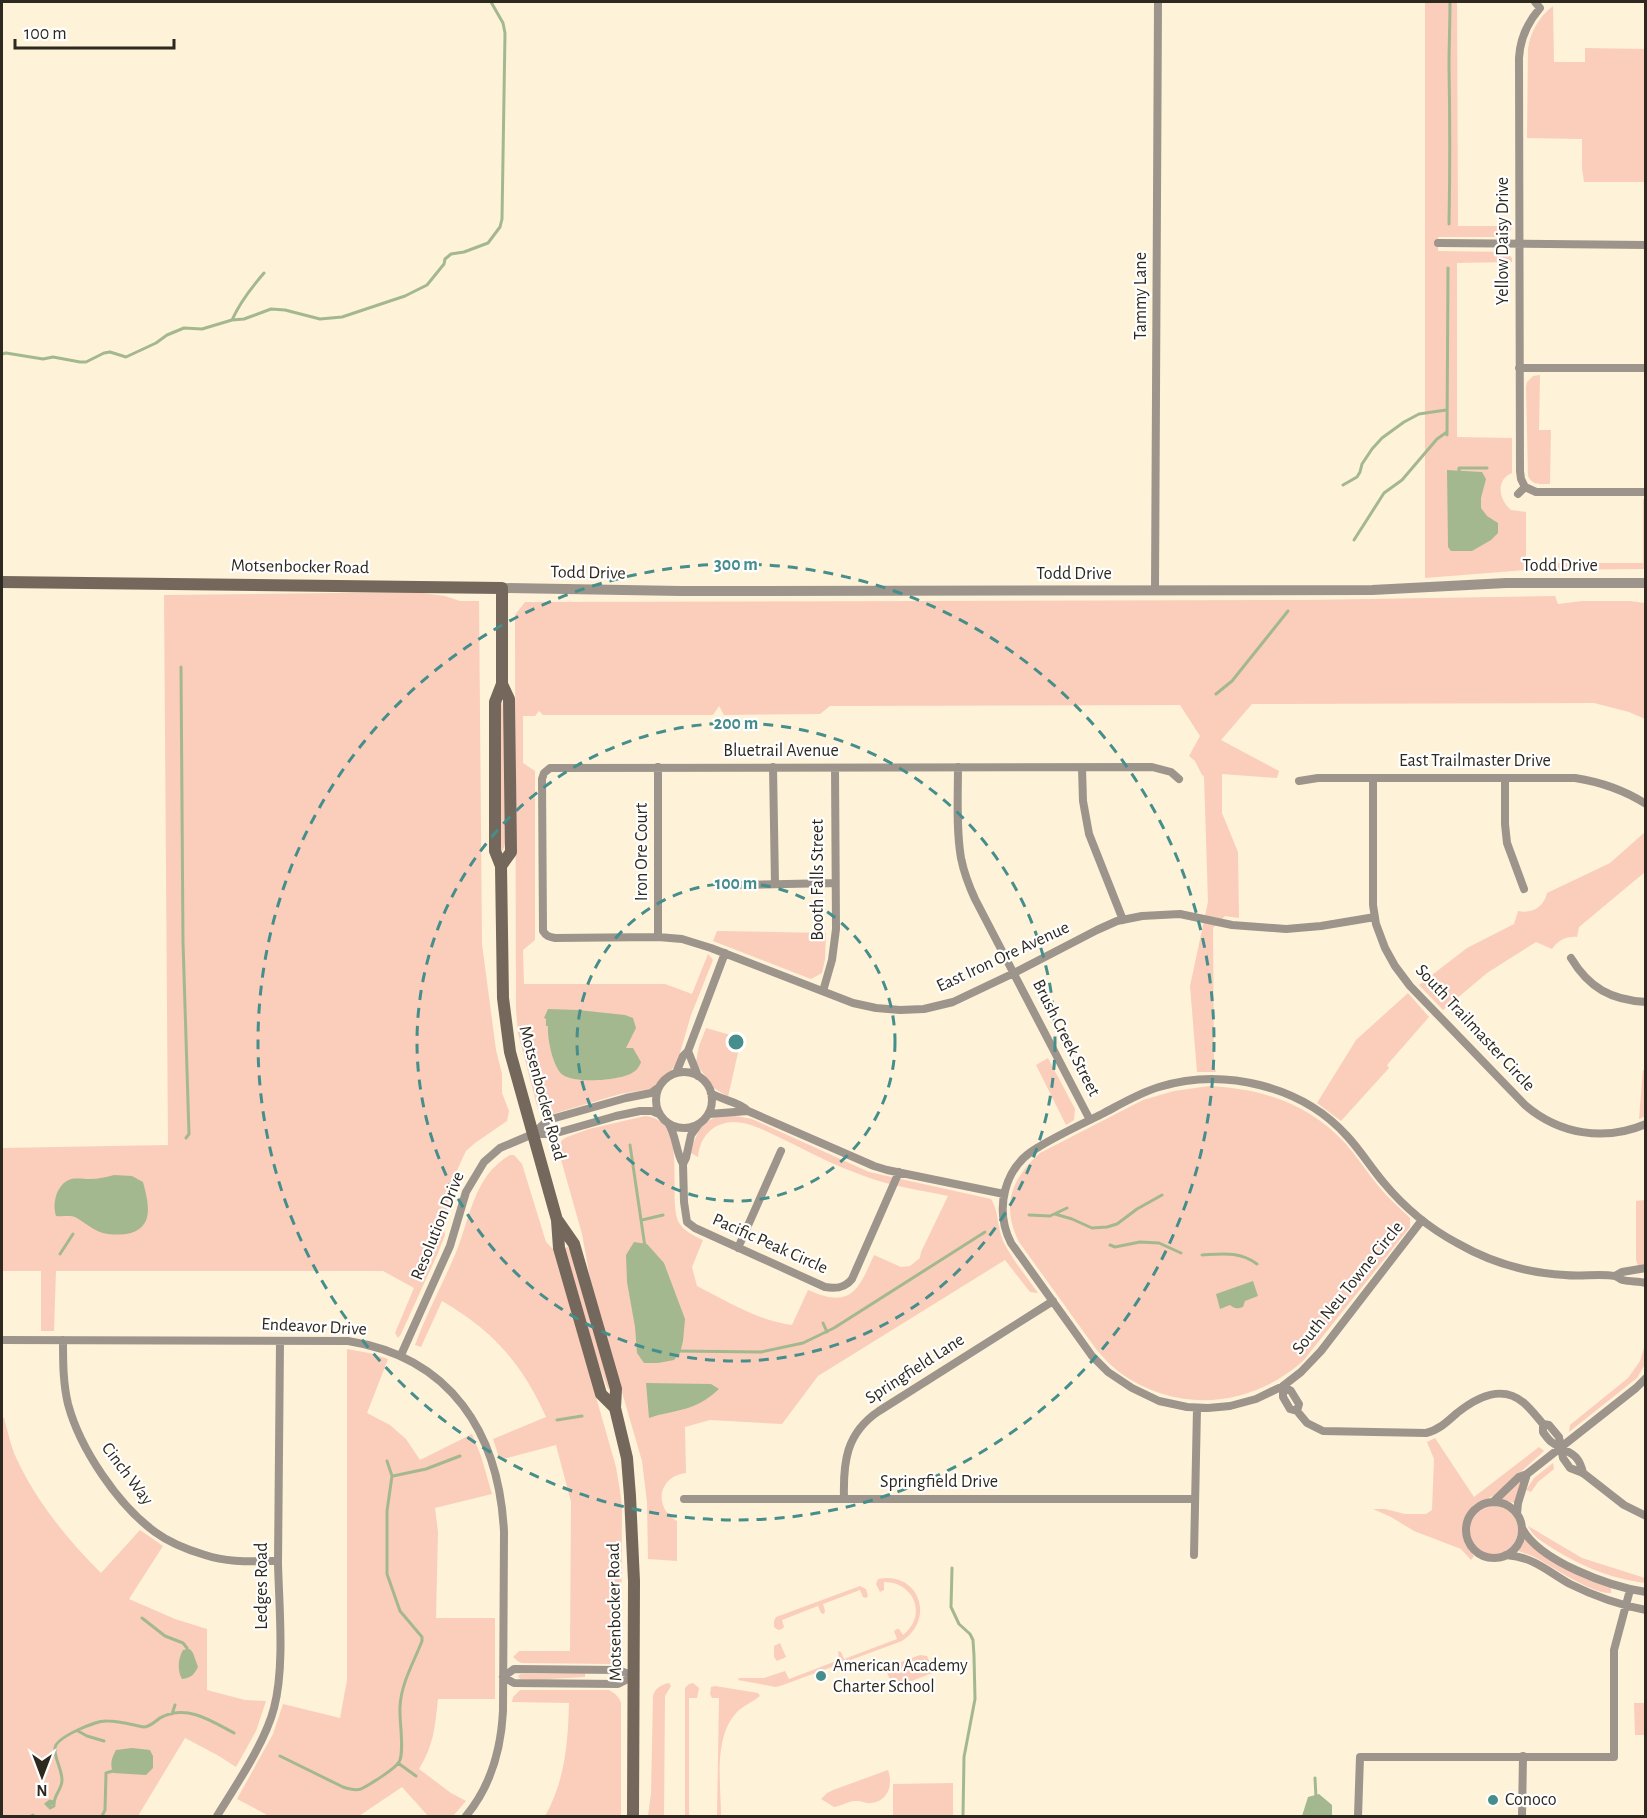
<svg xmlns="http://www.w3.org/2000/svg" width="1647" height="1818" viewBox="0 0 1647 1818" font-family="'Alegreya Sans',sans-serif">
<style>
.green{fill:#facebb}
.water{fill:#a4b890}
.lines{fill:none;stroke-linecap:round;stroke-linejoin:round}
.stream{stroke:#a4b890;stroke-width:3}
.minor{stroke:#9d948c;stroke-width:8}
.tertiary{stroke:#9d948c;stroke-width:10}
.secondary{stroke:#74675b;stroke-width:12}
.ring{fill:none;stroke:#468e8c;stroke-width:3;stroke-dasharray:10 8}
.poi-dot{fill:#468e8c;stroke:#fff;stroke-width:2}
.labels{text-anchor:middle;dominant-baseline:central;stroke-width:4.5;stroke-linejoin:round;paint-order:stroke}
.street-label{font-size:18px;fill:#2d291f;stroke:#fff}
.poi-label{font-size:18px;fill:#2d291f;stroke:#fff;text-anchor:start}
.centre{fill:#468e8c;stroke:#fff;stroke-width:3}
.ring-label{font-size:18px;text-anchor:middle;font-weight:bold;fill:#468e8c;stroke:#fff;stroke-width:4.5;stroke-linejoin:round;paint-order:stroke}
</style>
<rect width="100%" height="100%" fill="#fef2d8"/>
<!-- green -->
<path class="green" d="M1425,2h32l1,224h54c-1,5 -4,10 -10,11h-64v14l68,1 6,6v4l-55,1v174l55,1v35c-17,7 -13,27 -1,37l15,2v51h117v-64h2v70l-118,1 -102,8z
M1553,6l1,56h31v-14l60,1v133h-61l-2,-14v-29l-55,-1 1,-90c3,-17 11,-31 25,-42z
M1540,375l-1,55h12l-1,54c-10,0 -17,2 -22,-8l-2,-89 1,-5 6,-6z
M415,592l30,4 15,5h19l3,343 14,106 6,24v19l7,18 -2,10 -32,22 -9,8 -3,6 -8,18 -12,49 2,11 -7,18 -37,81 -3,4 -3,-5 19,-45 -31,-17h-327l-2,60h-13v-60h-39v-123l166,-3 -4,-550z
M1555,596l3,8 24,-3h48l15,2v116l-16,-7 -35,-9 -342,1 -31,36 58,31 -2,7 -55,-4v39l16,39 1,66 -14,-2 -12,12 1,138 2,6h-19l-7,-86 18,-84 -4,-126 -2,-1 -7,-14 -6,-5 11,-20 -20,-31 -350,1 -10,8 -96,1 -5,-9 -6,9h-170l-4,-4 -4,5h-12v47l12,8v169l-12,10 1,34h141l27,10 16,-40 5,6 -22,55 -14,48 -7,9 -15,14 -5,3 -30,5 -67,20 -13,-5 -3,-3 -19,-73 -2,-24 -1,-394 10,-13 781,-2z
M502,699l4,42v99l-3,10 -3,1 -1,-151z
M1645,832v40l-66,55 -2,10c-11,-1 -18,3 -25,12l-16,-7 -49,31 -44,37 -24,-25 48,-37 47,-24 4,-13c14,3 26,-4 29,-18l63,-30z
M717,931l109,2 -1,26 -3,14 -11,6 -98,-38z
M1408,993l21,24 -42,48 2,3 -48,53 -24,-18 39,-63z
M706,1028l28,8 8,-1 -14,62 -14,-9 -14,-19 -4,-7 3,-16z
M1048,1058l27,51 -1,11 -8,5 -30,-60z
M1643,1070h2v46l-6,3z
M1209,1086c54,3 99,17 137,58 12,14 22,30 34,44 9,11 20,20 30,30v9l-107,134c-53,47 -126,53 -184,11 -9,-7 -16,-15 -23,-23l-77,-107c-18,-36 -8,-63 21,-89l103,-53 31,-9z
M645,1116c45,4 22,77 33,105 5,10 16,15 25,19l-11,27 5,19c30,15 61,35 95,39l16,-35c43,19 50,1 66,-35l27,12 9,-1 10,-8 1,-6 27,-56c-28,-6 -58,-10 -84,-20 -25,-9 -48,-20 -71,-32 -18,-8 -40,-22 -60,-22 -21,1 -33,15 -35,35l-7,-4c8,-37 26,-42 61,-34l117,53 122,27c8,13 6,28 12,42 9,18 23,35 35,52l-8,-1 -25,-32 -187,116 -36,48 -72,-4 -25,7 1,46c-28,3 -33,35 -9,48v40l-29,-2 -1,-57 -5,-41 -50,-172 -10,-55 -24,-85 4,-9 5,-3 22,-8z
M510,1155h4l8,9 24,78 8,8 62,217 4,24 2,15 -1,150 -6,7 -5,1 -88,-1 -3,-1 -6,-5 6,-6h51l1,-149 -15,-57 -56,15 -7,-21 53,-22c-24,-54 -53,-86 -104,-116l-21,46 -6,-2c11,-30 27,-60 40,-90 15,-35 18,-79 55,-100z
M1645,1200v64l-7,2 -2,-6v-59z
M568,1247l8,19 35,125 -3,-2 -15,-39 -30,-102z
M1645,1345v19l-8,14 -68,54 1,-7 58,-47 12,-17z
M347,1349l22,4 19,6 -21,54 23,12 16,14 14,21 52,-26 9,22 11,38 -57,14 3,24 -2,86h59v81h-57c-3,27 -4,46 -19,70l32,24 15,8 -13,15h-25l-26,-29 -43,29h-90l-32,-17 36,-65 10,-30 57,14 7,-38z
M2,1417l2,1c3,11 6,24 10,35 20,46 53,86 87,120l39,-43 23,16 -34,53 46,20 32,10v61l38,10 21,1 -10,30 -20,36 -17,-11 -34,-18 -47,78h-136z
M1435,1438l39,59 65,-50 5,4 -49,44 -20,9 -7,8 -5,9v14l2,9 9,12 -3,4 -10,-11 -47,-18 -23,-14 -18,-8h12l20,5h21l6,-4 2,-51 -7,-17z
M1553,1463l1,6 -16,13 -7,10 -5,-2 8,-12z
M1520,1480l1,3 -7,20 -13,-4z
M1468 1530a25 25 0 1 1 50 0a25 25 0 1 1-50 0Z
M1528,1526l54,32 63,20v5c-36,-5 -62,-16 -93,-35 -9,-6 -19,-11 -24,-22z
M1524,1538l15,14 72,36v5c-17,2 -58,-26 -75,-35 -5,-3 -12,-5 -18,-7z
M878,1579c41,-8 58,40 24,62l-119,44 -7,2 -38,-7 1,-2h25l21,-7 4,8 50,-19 -1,-9 3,1 3,7 53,-20 -3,-8 3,-2h2l4,6c25,-20 11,-53 -19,-53v8l-4,2 -4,-8z
M860,1586l6,3 2,7 -2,2 -3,-1 -3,-7 -37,14 2,7 -1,3 -3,-1 -3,-7 -36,14 2,7 -2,2 -4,1 -4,-3v-6l2,-4z
M780,1643l6,14 -9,4 -3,-4v-11z
M920,1655l7,1 6,13 6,-2 1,3 -44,17 -5,-5 -6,-14z
M585,1673v4l-36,2h-29l-2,-3 3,-2z
M669,1683l2,3 -6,10 -1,120h-16l3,-23 2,-97c1,-7 9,-12 16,-13z
M693,1683l6,5 -2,10h-8v118h-4v-128l4,-4z
M715,1686l43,7 2,3c-7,6 -16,9 -23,16 -24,25 -16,72 -16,104h-4l2,-118h-7l-2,-4 1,-7z
M520,1690h89c6,3 10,7 12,13v113h-76c20,-35 23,-73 24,-113l-57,-1 1,-5z
M1634,1703h11v32h-10z
M888,1770c5,14 1,31 -17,33 -5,1 -9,-2 -14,-2 -7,-1 -16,5 -23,6l-13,-8 6,-6 6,-3z
M953,1783v33h-60v-32z"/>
<!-- water -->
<path class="water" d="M1447,470l35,2 4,7 -5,19v10l6,8 11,7v10l-7,7 -19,11h-21l-3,-4z
M548,1009l30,1 47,5 8,3 3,10 -10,20h7l8,14c0,1 -4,8 -5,8 -10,11 -61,14 -73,5 -10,-7 -16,-37 -15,-49h-2v-7l-2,-1z
M114,1175l18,1 11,6c5,19 12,44 -12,51 -9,2 -19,2 -28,0 -10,-3 -19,-11 -28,-16 -5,-2 -13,0 -19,-1 -4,-12 0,-32 15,-37 6,-1 13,0 19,0 8,0 17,-2 24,-4z
M634,1242l13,2 17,19 21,56 -2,22 -3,12 -6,7 -16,3h-14l-7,-10 -2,-26 -8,-45 -1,-27z
M1253,1281l5,15 -13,5 -2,6c-6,2 -8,2 -13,-2l-10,4 -4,-15z
M646,1383l65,1 8,5c-26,24 -40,19 -70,29z
M190,1649l3,4 5,14c-4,8 -7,11 -16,12 -5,-9 -4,-20 1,-29z
M132,1748l18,2 3,6v12l-7,7 -33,-2c-3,-9 -2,-14 3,-23z
M1319,1794l13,11v11h-30l6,-19z"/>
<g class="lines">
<!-- stream -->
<path class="stream" d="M1449,224c1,-53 1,-105 0,-158 0,-21 1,-43 1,-64
M232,320c8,-18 19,-32 32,-47
M2,354l4,-1 37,6 10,-2 27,5h6l18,-9 6,-1 16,5 30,-14 11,-8 17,-7 18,1 30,-9 12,-1 27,-10 14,1 35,9 22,-2 63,-21 22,-11 17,-21 1,-5 6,-5 13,-2 24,-9 12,-16 2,-8 3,-186 -2,-10 -12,-21
M1447,435l1,-167
M1459,474v-6h28
M1343,485l14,-8 3,-5 2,-8 10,-15 10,-11 22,-16 15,-8 27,-4
M1354,540l30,-47 18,-13 35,-41 10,-7
M181,667l2,275 6,192 -3,4
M1216,694l16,-13 56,-70
M630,1145l15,102
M1055,1214l17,5 20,9 15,-1 10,-3 20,-15 25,-14
M1029,1215l21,1 17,-8
M642,1220l21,-5
M1110,1245l5,2 25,-5 19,1 22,10
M60,1254l13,-20
M1202,1255c20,-1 37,-4 55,9
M823,1323l4,9
M677,1351l84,1 42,-9 31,-15 151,-96
M557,1420l25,-4
M393,1476l33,-7 34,-13
M952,1568l-1,39 8,17 11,10 3,6 1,16 1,43 -11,58 -1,59
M142,1618l23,18 18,7 4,5v3
M172,1714l3,-9
M78,1731l9,5 17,5
M280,1756l63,31c6,2 12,4 18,2 8,-4 34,-20 38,-27 6,-9 0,-43 1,-55 1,-24 14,-45 22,-66v-4l-22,-26 -13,-37v-63l5,-35 -5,-15
M398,1763l18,13
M1315,1778l1,19
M46,1804l4,-3 3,1
M48,1806l5,-4
M50,1808l4,-2c-1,-11 8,-16 8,-26 0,-11 -8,-22 -7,-32 1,-11 42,-28 52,-27 13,0 26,4 37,6 9,-1 12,-8 20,-11 25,-11 49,6 70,17
M31,1816l2,-1
M102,1816l3,-6 1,-37 10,-3"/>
<!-- minor -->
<path class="minor" d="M1438,243l208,2
M1519,368h127
M1525,487l-4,-8 -1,-8 -1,-413c1,-20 9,-36 21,-50l-5,-6
M1525,487l11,5h110
M1518,494l7,-7
M1155,590l3,-588
M658,767v170
M773,767l2,117
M958,767c0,30 -2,62 3,91 3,15 8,28 14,41l115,221
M1082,768l1,33 6,33 34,86
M1373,778v127l3,19 9,24 10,18 15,20 115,119c34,29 79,37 121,19
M1505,778v46l2,19 17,46
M1179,779l-8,-7 -19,-5 -602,1 -6,5 -2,6 1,152c3,5 6,6 12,7l103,-1 24,2 29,9 142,55 23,5 24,2 24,-1 29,-7 61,-29 83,-43 20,-9 25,-5 38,-2 52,11 54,4 35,-3 54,-9
M1299,781l19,-3h257c26,4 49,12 71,26
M733,885l102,-2
M1571,958c18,30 40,42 75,44
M823,991l9,-31 4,-31 -1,-161
M688,1051l10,25
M656 1100a28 28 0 1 1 56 0a28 28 0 1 1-56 0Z
M676,1073l7,-17 5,-5 37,-98
M711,1093c12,8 27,8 37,18l126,55 13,4 117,24
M709,1114l39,-3
M668,1123c9,13 7,28 15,41
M699,1124l-8,11 -5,23 -3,6 1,38 3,20 8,6 130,59c11,2 20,1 27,-8l47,-107
M533,1134h20l63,-18 24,-5h12l7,3
M1422,1220l-101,131 -20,21 -18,14 -27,13 -26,7 -22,2 -21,-1 -28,-6 -27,-13 -24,-16 -16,-16 -81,-113c-17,-34 -7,-76 26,-95 21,-13 43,-23 65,-34 19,-10 37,-21 57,-27 65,-20 143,-1 188,49 14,15 24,32 37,47 20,24 45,45 73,60 33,19 70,30 108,32 16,2 34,-2 50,1 4,1 4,3 8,4 7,2 15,1 23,3
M738,1248l43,-97
M1615,1276l7,-4 24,-4
M3,1340l345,1c103,16 151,92 156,191l-1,179c-2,39 -12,75 -37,105
M63,1340c0,22 0,43 5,64 12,45 50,101 87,128 15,11 33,18 50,23 24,8 48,6 73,6
M401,1355l49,-109 16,-54 18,-30 16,-14 33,-14 15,-14 78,-22 25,-5 7,-5
M1283,1386v11l7,12 7,2 10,12 16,8 103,2c13,-3 22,-12 31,-20 20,-16 45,-29 67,-10 7,6 13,14 19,21l6,1 10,12 4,21 7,10 13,5 41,32 22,11
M1283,1386l8,5 8,13 -2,7
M1543,1424v8c3,4 6,9 10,11 15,11 25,8 30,30
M844,1498c-1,-36 2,-65 35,-87l174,-110
M684,1499h511
M1493,1502l26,-25 8,-3 109,-86 10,-10
M1466 1530a28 28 0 1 1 56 0a28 28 0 1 1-56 0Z
M1517,1514l1,-11 9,-29
M1522,1528c17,33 88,59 124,64
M1194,1555l3,-147
M1506,1555c28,2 41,16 64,29 24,12 49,21 76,26
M503,1677l11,6 104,1 16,-8
M503,1677l11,-8 104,1 16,6
M217,1816c19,-31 48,-73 57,-108 11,-42 5,-101 4,-145 0,-74 1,-148 2,-222
M1358,1816l2,-59h254v-107l16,-60
M1522,1816l1,-60"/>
<!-- tertiary -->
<path class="tertiary" d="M502,588l179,3 691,-1 134,-7h140"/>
<!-- secondary -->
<path class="secondary" d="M2,582l500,6v96l-7,18v149l6,15 2,132 7,54 47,168 2,28 42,146 14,14
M501,866l10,-14 -2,-153 -7,-15
M558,1221l16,23 42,145 -1,19 12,50 3,38 4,85 -1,235"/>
</g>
<!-- distance rings -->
<g class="ring">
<circle cx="736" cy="1042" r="159"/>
<circle cx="736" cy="1042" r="319"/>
<circle cx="736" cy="1042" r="478"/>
</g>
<!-- markers -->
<g class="poi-dot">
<circle cx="821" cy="1676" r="6"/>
<circle cx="1493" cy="1800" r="6"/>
</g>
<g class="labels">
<!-- street labels -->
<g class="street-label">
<text transform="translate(1503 241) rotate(-90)">Yellow Daisy Drive</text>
<text transform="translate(1141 296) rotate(-90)">Tammy Lane</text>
<text x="1560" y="566">Todd Drive</text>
<text transform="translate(300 567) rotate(1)">Motsenbocker Road</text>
<text transform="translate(588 573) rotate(1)">Todd Drive</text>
<text x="1074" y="574">Todd Drive</text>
<text x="781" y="751">Bluetrail Avenue</text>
<text x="1475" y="761">East Trailmaster Drive</text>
<text transform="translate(642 852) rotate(-90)">Iron Ore Court</text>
<text transform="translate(818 880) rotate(-90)">Booth Falls Street</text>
<text transform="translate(1003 957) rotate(-25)">East Iron Ore Avenue</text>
<text transform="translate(1475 1028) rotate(47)">South Trailmaster Circle</text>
<text transform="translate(1066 1038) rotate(63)">Brush Creek Street</text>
<text transform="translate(542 1093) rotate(75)">Motsenbocker Road</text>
<text transform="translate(438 1226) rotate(-68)">Resolution Drive</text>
<text transform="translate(770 1244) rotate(24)">Pacific Peak Circle</text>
<text transform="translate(1348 1288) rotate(-51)">South Neu Towne Circle</text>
<text transform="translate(314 1327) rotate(3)">Endeavor Drive</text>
<text transform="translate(915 1369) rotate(-33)">Springfield Lane</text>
<text transform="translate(127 1474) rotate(53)">Cinch Way</text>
<text x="939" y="1482">Springfield Drive</text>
<text transform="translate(262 1586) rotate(-90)">Ledges Road</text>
<text transform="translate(615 1612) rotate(-91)">Motsenbocker Road</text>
</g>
<!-- poi labels -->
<g class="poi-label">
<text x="833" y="1666">American Academy<tspan x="833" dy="21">Charter School</tspan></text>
<text x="1505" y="1800">Conoco</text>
</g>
</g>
<circle cx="736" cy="1042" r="9" class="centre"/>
<g class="ring-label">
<text x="736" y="570">300 m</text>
<text x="736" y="729">200 m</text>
<text x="736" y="889">100 m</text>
</g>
<!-- border -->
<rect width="1647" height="1818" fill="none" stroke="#2d291f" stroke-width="6"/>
<!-- north arrow -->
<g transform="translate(42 1776) rotate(180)" stroke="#ffffff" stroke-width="4.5" paint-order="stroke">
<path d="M0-4.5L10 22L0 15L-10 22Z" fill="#2d291f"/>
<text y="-9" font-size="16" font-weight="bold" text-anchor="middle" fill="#2d291f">N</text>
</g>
<!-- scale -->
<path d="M15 39v9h159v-9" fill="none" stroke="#2d291f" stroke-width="3"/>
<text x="24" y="39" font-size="18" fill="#2d291f" stroke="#ffffff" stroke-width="4.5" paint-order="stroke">100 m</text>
</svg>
